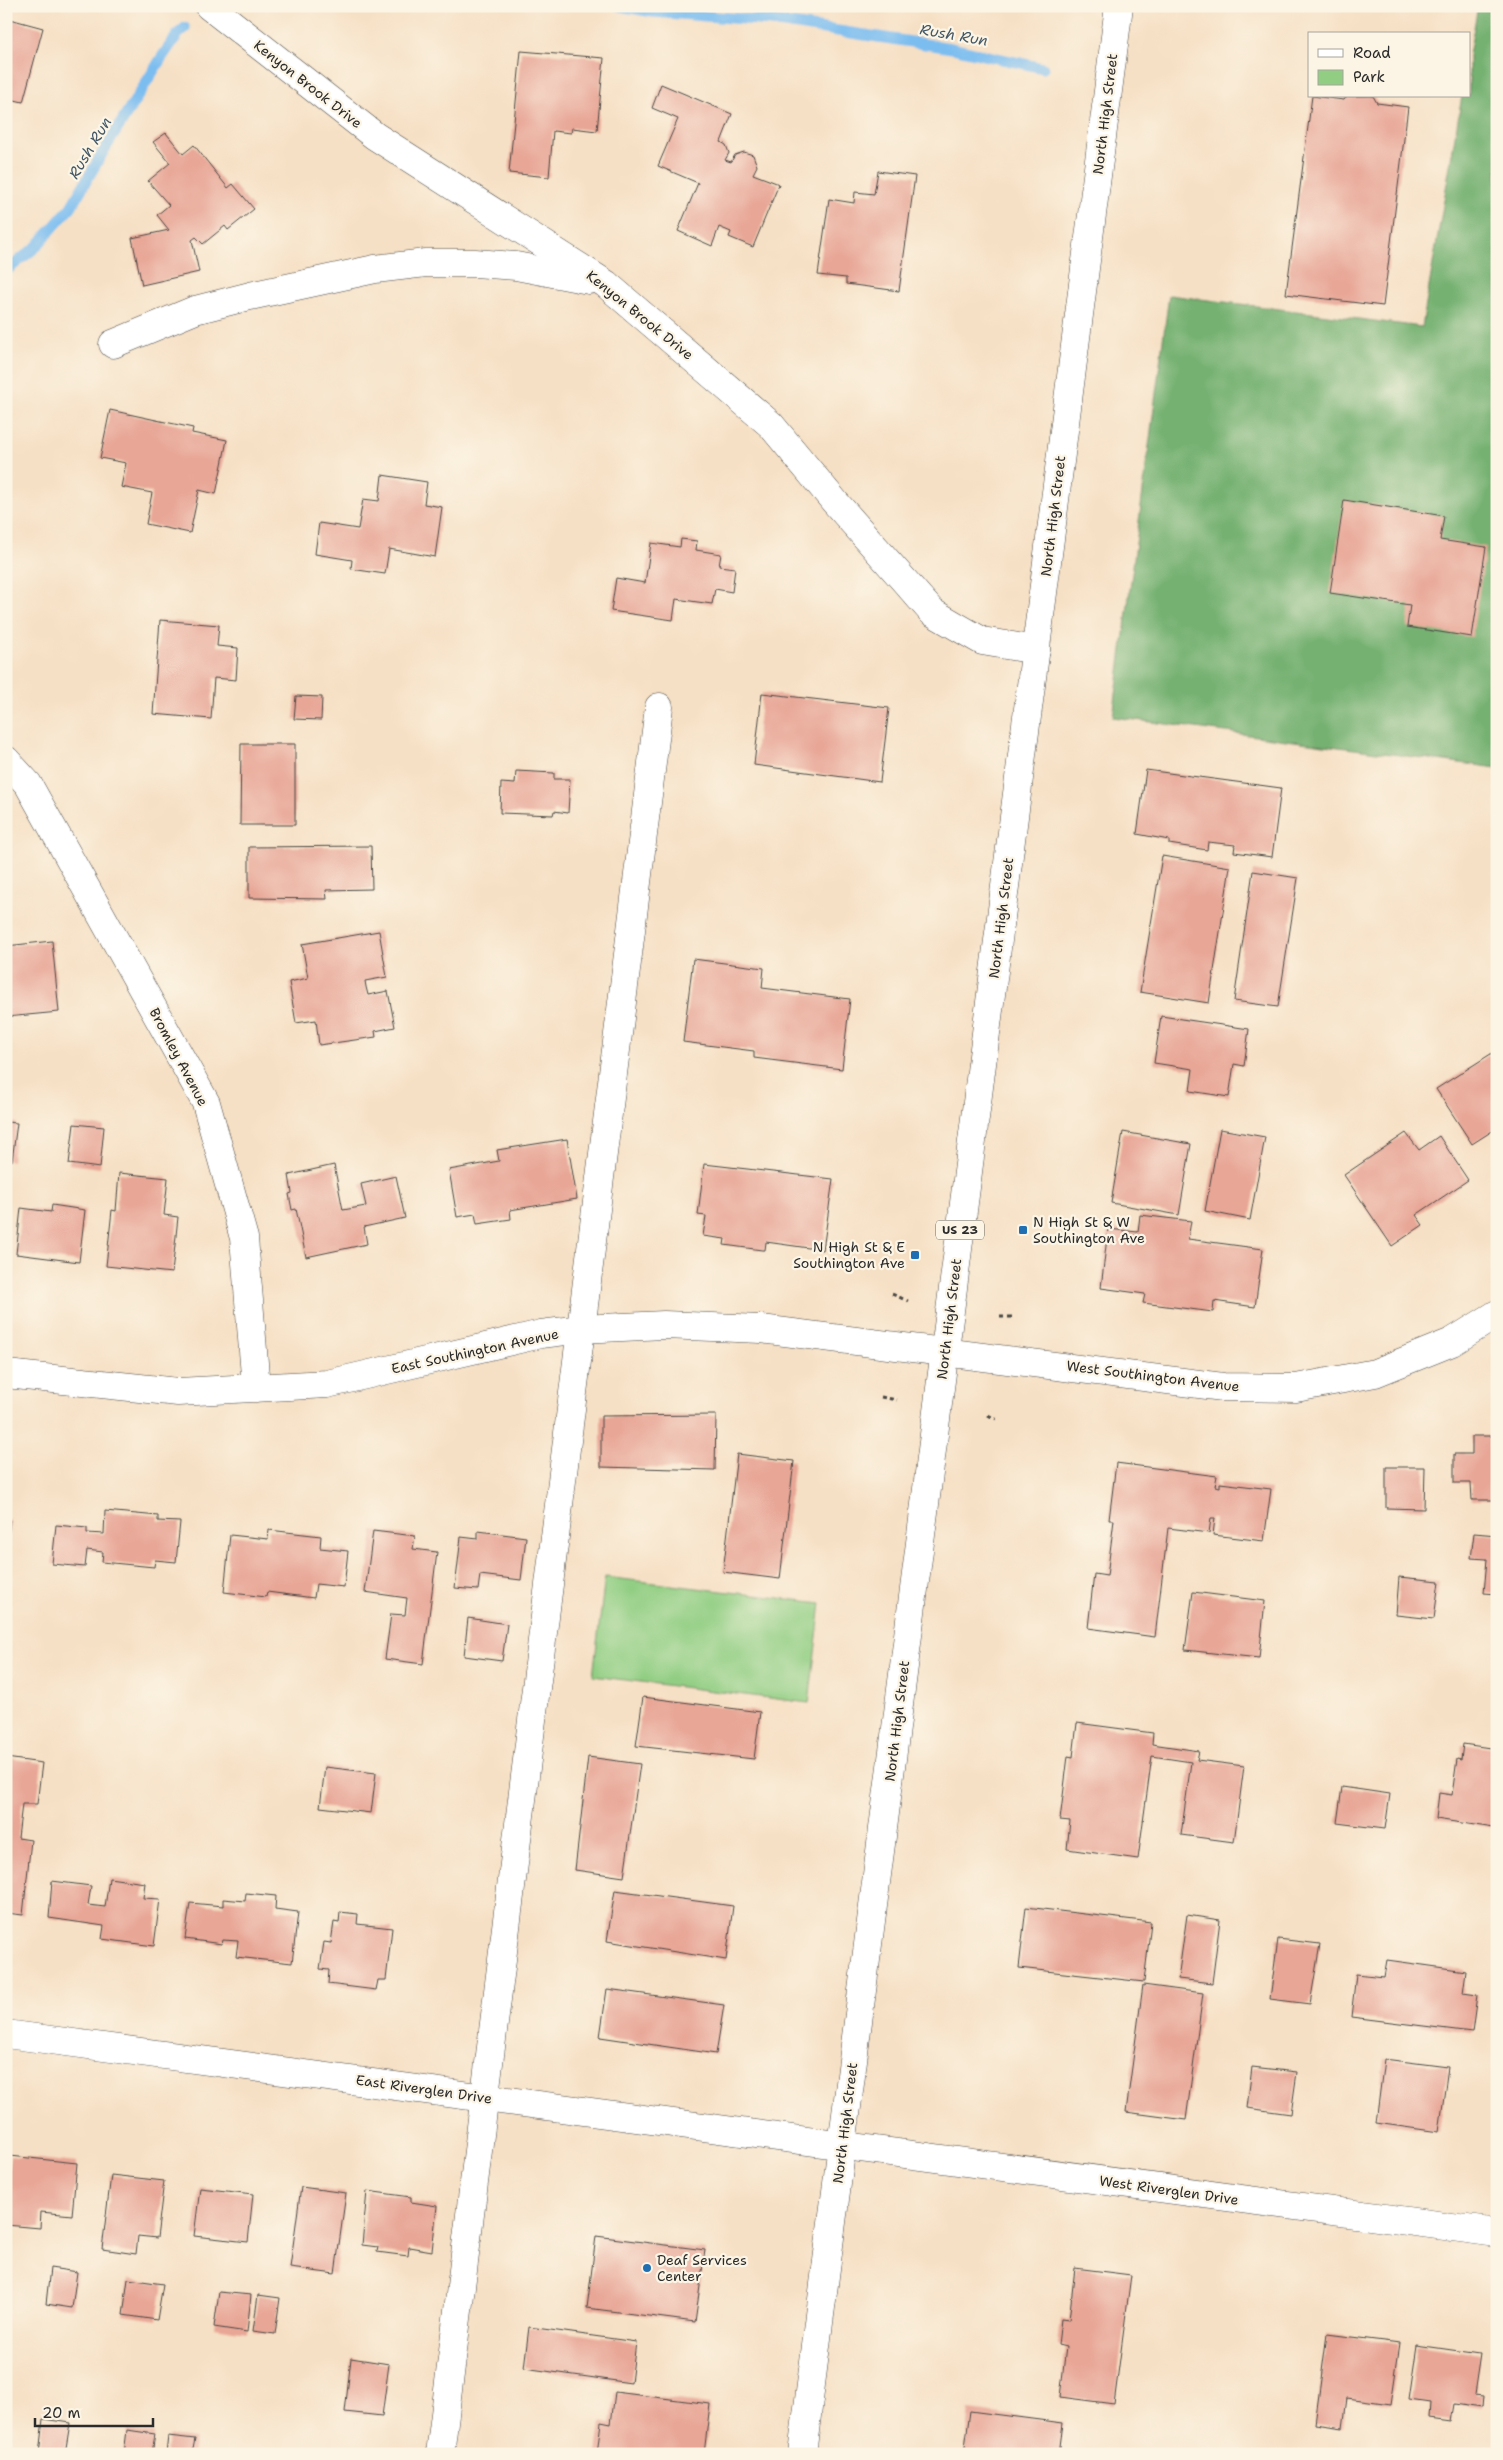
<svg xmlns="http://www.w3.org/2000/svg" width="1503" height="2460" viewBox="0 0 1503 2460" font-family="'Shantell Sans',sans-serif">
<style>
.green{fill:#91ce83;stroke:#5e7c57}
.forest{fill:#74b171;stroke:#506e4e}
.lines{fill:none;stroke-linecap:round;stroke-linejoin:round}
.stream{stroke:#7bbdf0;stroke-width:11}
.building{fill:#e8a696}
.minor-casing{stroke:#494642;stroke-width:29}
.major-casing{stroke:#494642;stroke-width:29}
.path{stroke:#494642;stroke-width:3;stroke-dasharray:4 4;stroke-linecap:butt}
.minor{stroke:#fff;stroke-width:28}
.major{stroke:#fff;stroke-width:28}
.poi-dot{fill:#1f6fb2;stroke:#fcf5e5;stroke-width:2}
.labels{text-anchor:middle;dominant-baseline:central;stroke-width:4.5;stroke-linejoin:round;paint-order:stroke}
.shield{fill:#fcf5e5;stroke:#6a6863;stroke-width:1}
.shield-label{font-size:12px;font-weight:bold;fill:#2b2b2b}
.street-label{font-size:14px;fill:#2b2b2b;stroke:#fcf5e5}
.poi-label{font-size:14px;fill:#2b2b2b;stroke:#fcf5e5;text-anchor:start}
.water-label{font-size:15px;font-style:italic;fill:#435766;stroke:#fcf5e5}
</style>
<rect width="100%" height="100%" fill="#fcf5e5"/>
<filter id="ink" filterUnits="userSpaceOnUse"><feTurbulence type="fractalNoise" baseFrequency=".02" numOctaves="2"/><feDisplacementMap in="SourceGraphic" scale="10" xChannelSelector="R" yChannelSelector="G"/><feConvolveMatrix kernelMatrix="1 2 1 2 8 2 1 2 1" color-interpolation-filters="sRGB"/></filter>
<filter id="wash" filterUnits="userSpaceOnUse"><feTurbulence type="fractalNoise" baseFrequency=".0096" numOctaves="4" result="noise"/><feDisplacementMap in="SourceGraphic" scale="20" xChannelSelector="R" yChannelSelector="G"/><feGaussianBlur stdDeviation="1.12" result="paint"/><feColorMatrix in="noise" values="0 0 0 0 0 0 0 0 0 0 0 0 0 0 0 0 0 1.4 0 .05"/><feComposite in="paint" operator="in"/></filter>
<g filter="url(#wash)">
<rect width="100%" height="100%" fill="#f6e0c5"/>
<!-- green -->
<path class="green" d="M605,1577l216,26 -12,100 -216,-27z"/>
<!-- forest -->
<path class="forest" d="M1478,6h19v762l-384,-51 56,-422 253,32 40,-231h7v-41z"/>
<g class="lines">
<!-- stream -->
<path class="stream" d="M620,6l33,6 118,9 181,27 91,20
M6,271l30,-24 35,-40 32,-55 59,-95 16,-23 7,-6"/>
</g>
<g id="blocks">
<!-- building -->
<path class="building" d="M6,18l37,10 -20,74 -17,-4z
M521,51l83,7 -7,73 -25,-3 -1,5 -18,-2 -4,46 -40,-4z
M661,84l71,30 -11,28 5,3 3,8 -4,7 6,2 4,-7 9,-3 9,3 4,11 -4,8 26,10 -26,63 -24,-10 2,-5 -12,-5 -7,19 -34,-15 20,-48 -40,-17 20,-47 -26,-11z
M1312,96l32,4 3,-4h26l4,7 31,4 -25,199 -97,-12z
M166,133l17,21 11,-9 34,43 5,-4 21,25 -26,21 -3,-4 -22,18 -7,-7 -4,3 7,32 -57,13 -10,-47 37,-8 -12,-15 12,-10 -21,-24 22,-18 -17,-21z
M878,171l37,5 -16,115 -53,-7v-6l-28,-3 11,-76 25,4 1,-11 19,2z
M110,410l83,18 -1,5 35,7 -11,54 -17,-4 -9,43 -44,-9 6,-31 -31,-6 5,-24 -26,-5z
M382,475l45,7 -3,22 18,3 -7,50 -46,-8 -4,25 -34,-5 1,-9 -37,-6 4,-31 39,6 5,-30 16,2z
M1344,500l100,16 -4,24 46,7 -14,90 -65,-10 3,-22 -80,-12z
M681,539l16,2 -1,9 25,4 -2,12 16,2 -3,24 -17,-3 -3,15 -36,-5 -3,21 -62,-9 5,-33 29,5 6,-40 29,4z
M160,620l59,5 -2,21 21,2 -2,32 -22,-2 -3,41 -58,-5z
M762,693l127,15 -9,74 -126,-17z
M296,696l26,1 -1,23 -27,-1z
M241,744h54v81h-55z
M1146,770l135,18 -9,69 -38,-5 1,-7 -27,-3 -1,8 -38,-6v-4l-32,-6z
M516,771l38,2v6h16l-2,34 -14,-2 -1,4 -53,-2 1,-30 14,1z
M371,846l1,43 -46,1 1,9 -78,-1v-51z
M1162,856l68,11 -21,136 -69,-11z
M1253,871l45,7 -20,129 -44,-6z
M379,931l8,46 -22,4 1,6 2,8 20,-4 7,36 -20,4 1,6 -57,8 -3,-25 -20,3 -7,-41 19,-4 -6,-34z
M52,941l7,71 -53,5v-71z
M693,959l71,9 -2,20 88,11 -8,70 -88,-11v-7l-71,-9z
M1161,1016l88,13 -5,37 -10,-2 -5,33 -39,-6 3,-22 -39,-6z
M1497,1050v78l-25,16 -36,-55z
M6,1122l11,1 -5,38 -6,-1z
M74,1124l30,3 -4,41 -31,-4z
M1220,1129l45,8 -15,83 -45,-9z
M1123,1132l68,12 -12,71 -68,-12z
M1406,1133l13,17 20,-14 29,44 -52,35 7,10 -31,21 -48,-71z
M567,1139l10,60 -67,11 1,9 -34,5 -2,-10 -18,3 -8,-47 50,-9 -2,-11z
M704,1164l129,15 -10,71 -57,-8 -1,8h-3l-38,-5 1,-6 -22,-3 3,-20 -8,-1z
M334,1165l9,45 23,-4 -5,-22 35,-8 9,42 -41,9 3,17 -61,13 -10,-48 -4,1 -3,-16 3,-1 -3,-18z
M119,1173l49,5 -4,37 14,2 -6,56 -66,-7 6,-56 4,1z
M52,1205l33,5 -6,52 -63,-8 5,-46 30,4z
M1140,1215l51,6 -3,18 75,10 -8,58 -41,-6 -1,11 -70,-9 2,-9 -44,-6 7,-59 30,3z
M716,1415l-1,55 -114,-3v-51z
M1472,1436h25v64h-25l-1,-17h-17v-29h18z
M737,1454l57,7 -14,118 -57,-7z
M1116,1463l101,13 -2,10 5,1v-4l51,6 -7,52 -51,-6 2,-17h-4l-2,15 -41,-5 -13,109 -67,-9 6,-54 13,2 7,-56h-5z
M1386,1467h39l-1,42 -38,-1z
M105,1511l53,5v5l22,1 -4,40 -21,-2 -1,7 -52,-5 1,-10 -16,-2 -2,17 -33,-3 4,-39 31,3v5l17,1z
M6,1519h4l-2,19h-2z
M269,1530l52,6 -1,12 28,3 -4,36 -28,-3 -2,14 -47,-6 -1,5 -42,-5 6,-57 38,4z
M373,1531l42,5 -2,13 24,3 -14,112 -38,-5 6,-45 14,1 2,-17 -42,-6z
M478,1531l48,6 -5,43 -41,-5 -2,15 -23,-2 6,-51 17,2z
M1474,1533l23,2v59l-13,-1 3,-34 -16,-1z
M1399,1577l40,4 -5,38 -38,-4z
M1193,1592l72,9 -6,57 -74,-8z
M468,1618l39,6 -5,37 -38,-5z
M643,1697l117,15 -6,47 -118,-13z
M1077,1723l76,10 -1,11 47,7 -2,9 47,6 -10,76 -53,-7 10,-73 -39,-6 -14,103 -71,-10 3,-28 -10,-1 8,-64 5,1z
M1463,1744l34,5v61l-3,18 -58,-9 3,-26 13,2 5,-36 4,1z
M588,1757l52,7 -16,113 -49,-7z
M6,1758l36,5 -5,41h-15l-4,34 13,2 -8,75 -17,-2z
M325,1767l51,6 -5,40 -51,-6z
M1342,1787l48,7 -5,35 -48,-6z
M109,1878l36,5 -2,15 17,1 -6,47 -52,-7 2,-13 -55,-8 3,-37 39,5 -3,19 17,2z
M615,1890l118,16 -7,54 -119,-19z
M246,1893l30,3 -1,13 23,3 -6,51 -56,-6 2,-16 -15,-1 -1,4 -37,-5 5,-36 33,3v-7l22,2z
M1026,1907l125,15 -7,60 -125,-14z
M340,1912l18,2 -1,10 35,4 -6,52h-8l-2,10 -48,-6 1,-14 -9,-1 4,-27 7,1 3,-21 5,1z
M1187,1915l33,5 -8,63 -34,-4z
M1278,1939l42,5 -10,60 -40,-5z
M1387,1960l79,11 -3,22 14,2 -5,37 -121,-15 5,-43 28,3z
M1143,1985l60,8 -17,127 -60,-8z
M607,1989l117,16 -8,49 -116,-17z
M1384,2059l64,8 -9,65 -63,-9z
M1252,2067l45,5 -6,42 -44,-6z
M10,2156l67,7 -5,52 -31,-3 -1,16 -34,-3v-41z
M111,2175l53,6 -7,57 -19,-2 -2,18 -34,-5z
M301,2187l45,6 -11,81 -45,-6z
M200,2188l53,6 -5,48 -54,-6z
M367,2191l44,6v5l26,4 -5,45 -23,-4 -1,9 -31,-4 1,-5 -16,-2z
M596,2236l109,14 -10,72 -108,-14z
M50,2268l27,4 -5,36 -26,-4z
M1075,2268l56,7 -17,129 -54,-7 6,-50 -8,-2 3,-26 8,1z
M128,2279l35,5 -6,36 -34,-5z
M219,2292l32,3 -4,37 -33,-5z
M258,2295l22,3 -5,36 -22,-3z
M529,2327l107,15 -5,41 -107,-15z
M1327,2334l73,9 -9,61 -44,-6 -4,30 -28,-4z
M1417,2345l63,9 -6,40 9,1 -1,12 -28,-4 -3,18 -22,-3 1,-15 -21,-3z
M351,2358l38,6 -7,52 -37,-4z
M615,2392l95,12 -6,50h-107l4,-32 10,2z
M970,2411l93,12 -4,31h-95z
M43,2419l27,4 -5,31h-26z
M127,2430l28,4 -3,20h-28z
M168,2436l27,3 -3,15h-26z"/>
</g>
</g>
<g filter="url(#ink)">
<use href="#blocks" fill-opacity="0" stroke="#494642" stroke-width="1"/>
<g class="lines">
<defs>
<path id="minor" d="M209,6l166,130 231,148 165,141 64,77 97,110 50,29 54,9
M113,344l82,-34 55,-14 125,-27 51,-6h49l41,3 73,14
M6,760l22,24 178,319 38,135 12,150
M6,1374l172,18 149,-8 214,-50 40,-5 83,-4 97,4 462,58 73,1 79,-15 77,-31 45,-28
M6,2034l1491,199
M440,2454l219,-1747"/>
<path id="major" d="M802,2454l317,-2448"/>
</defs>
<!-- minor casing -->
<use href="#minor" class="minor-casing"/>
<!-- major casing -->
<use href="#major" class="major-casing"/>
<!-- path -->
<path class="path" d="M892,1294l16,7
M1000,1317h14
M881,1397l16,3
M988,1415l8,4"/>
<!-- minor -->
<use href="#minor" class="minor"/>
<!-- major -->
<use href="#major" class="major"/>
</g>
</g>
<!-- markers -->
<g class="poi-dot">
<rect x="1018" y="1225" width="10" height="10" rx="2.5"/>
<rect x="910" y="1250" width="10" height="10" rx="2.5"/>
<circle cx="647" cy="2268" r="5"/>
</g>
<g class="labels">
<!-- shield labels -->
<rect class="shield" x="936" y="1220.5" width="48" height="19" rx="4"/>
<g class="shield-label">
<text x="960" y="1230">US 23</text>
</g>
<!-- street labels -->
<g class="street-label">
<text transform="translate(308 84) rotate(38)">Kenyon Brook Drive</text>
<text transform="translate(1105 114) rotate(-83)">North High Street</text>
<text transform="translate(640 315) rotate(39)">Kenyon Brook Drive</text>
<text transform="translate(1053 516) rotate(-83)">North High Street</text>
<text transform="translate(1001 918) rotate(-83)">North High Street</text>
<text transform="translate(179 1057) rotate(62)">Bromley Avenue</text>
<text transform="translate(949 1319) rotate(-83)">North High Street</text>
<text transform="translate(475 1351) rotate(-12)">East Southington Avenue</text>
<text transform="translate(1153 1376) rotate(7)">West Southington Avenue</text>
<text transform="translate(897 1721) rotate(-83)">North High Street</text>
<text transform="translate(424 2089) rotate(8)">East Riverglen Drive</text>
<text transform="translate(845 2123) rotate(-83)">North High Street</text>
<text transform="translate(1169 2190) rotate(8)">West Riverglen Drive</text>
</g>
<!-- poi labels -->
<g class="poi-label">
<text x="1033" y="1222">N High St &amp; W<tspan x="1033" dy="16">Southington Ave</tspan></text>
<text x="905" y="1247" text-anchor="end">N High St &amp; E<tspan x="905" dy="16">Southington Ave</tspan></text>
<text x="657" y="2260">Deaf Services<tspan x="657" dy="16">Center</tspan></text>
</g>
<!-- water labels -->
<g class="water-label">
<text transform="translate(954 35) rotate(10)">Rush Run</text>
<text transform="translate(90 148) rotate(-59)">Rush Run</text>
</g>
</g>
<!-- margin -->
<rect width="1503" height="2460" fill="none" stroke="#fcf5e5" stroke-width="25"/>
<!-- legend -->
<rect x="1308" y="32" width="162" height="65" fill="#fcf5e5" stroke="#a8a49b"/>
<rect x="1318" y="49" width="25" height="8" fill="#ffffff" stroke="#a8a49b"/>
<text x="1353" y="58" font-size="15" fill="#2b2b2b">Road</text>
<rect x="1318" y="70" width="25" height="15" fill="#91ce83" stroke="#a8a49b"/>
<text x="1353" y="82" font-size="15" fill="#2b2b2b">Park</text>
<!-- scale -->
<path d="M35 2418v8h118v-8" fill="none" stroke="#2b2b2b" stroke-width="2.5"/>
<text x="42" y="2418" font-size="15" fill="#2b2b2b" stroke="#fcf5e5" stroke-width="4" paint-order="stroke">20 m</text>
</svg>
